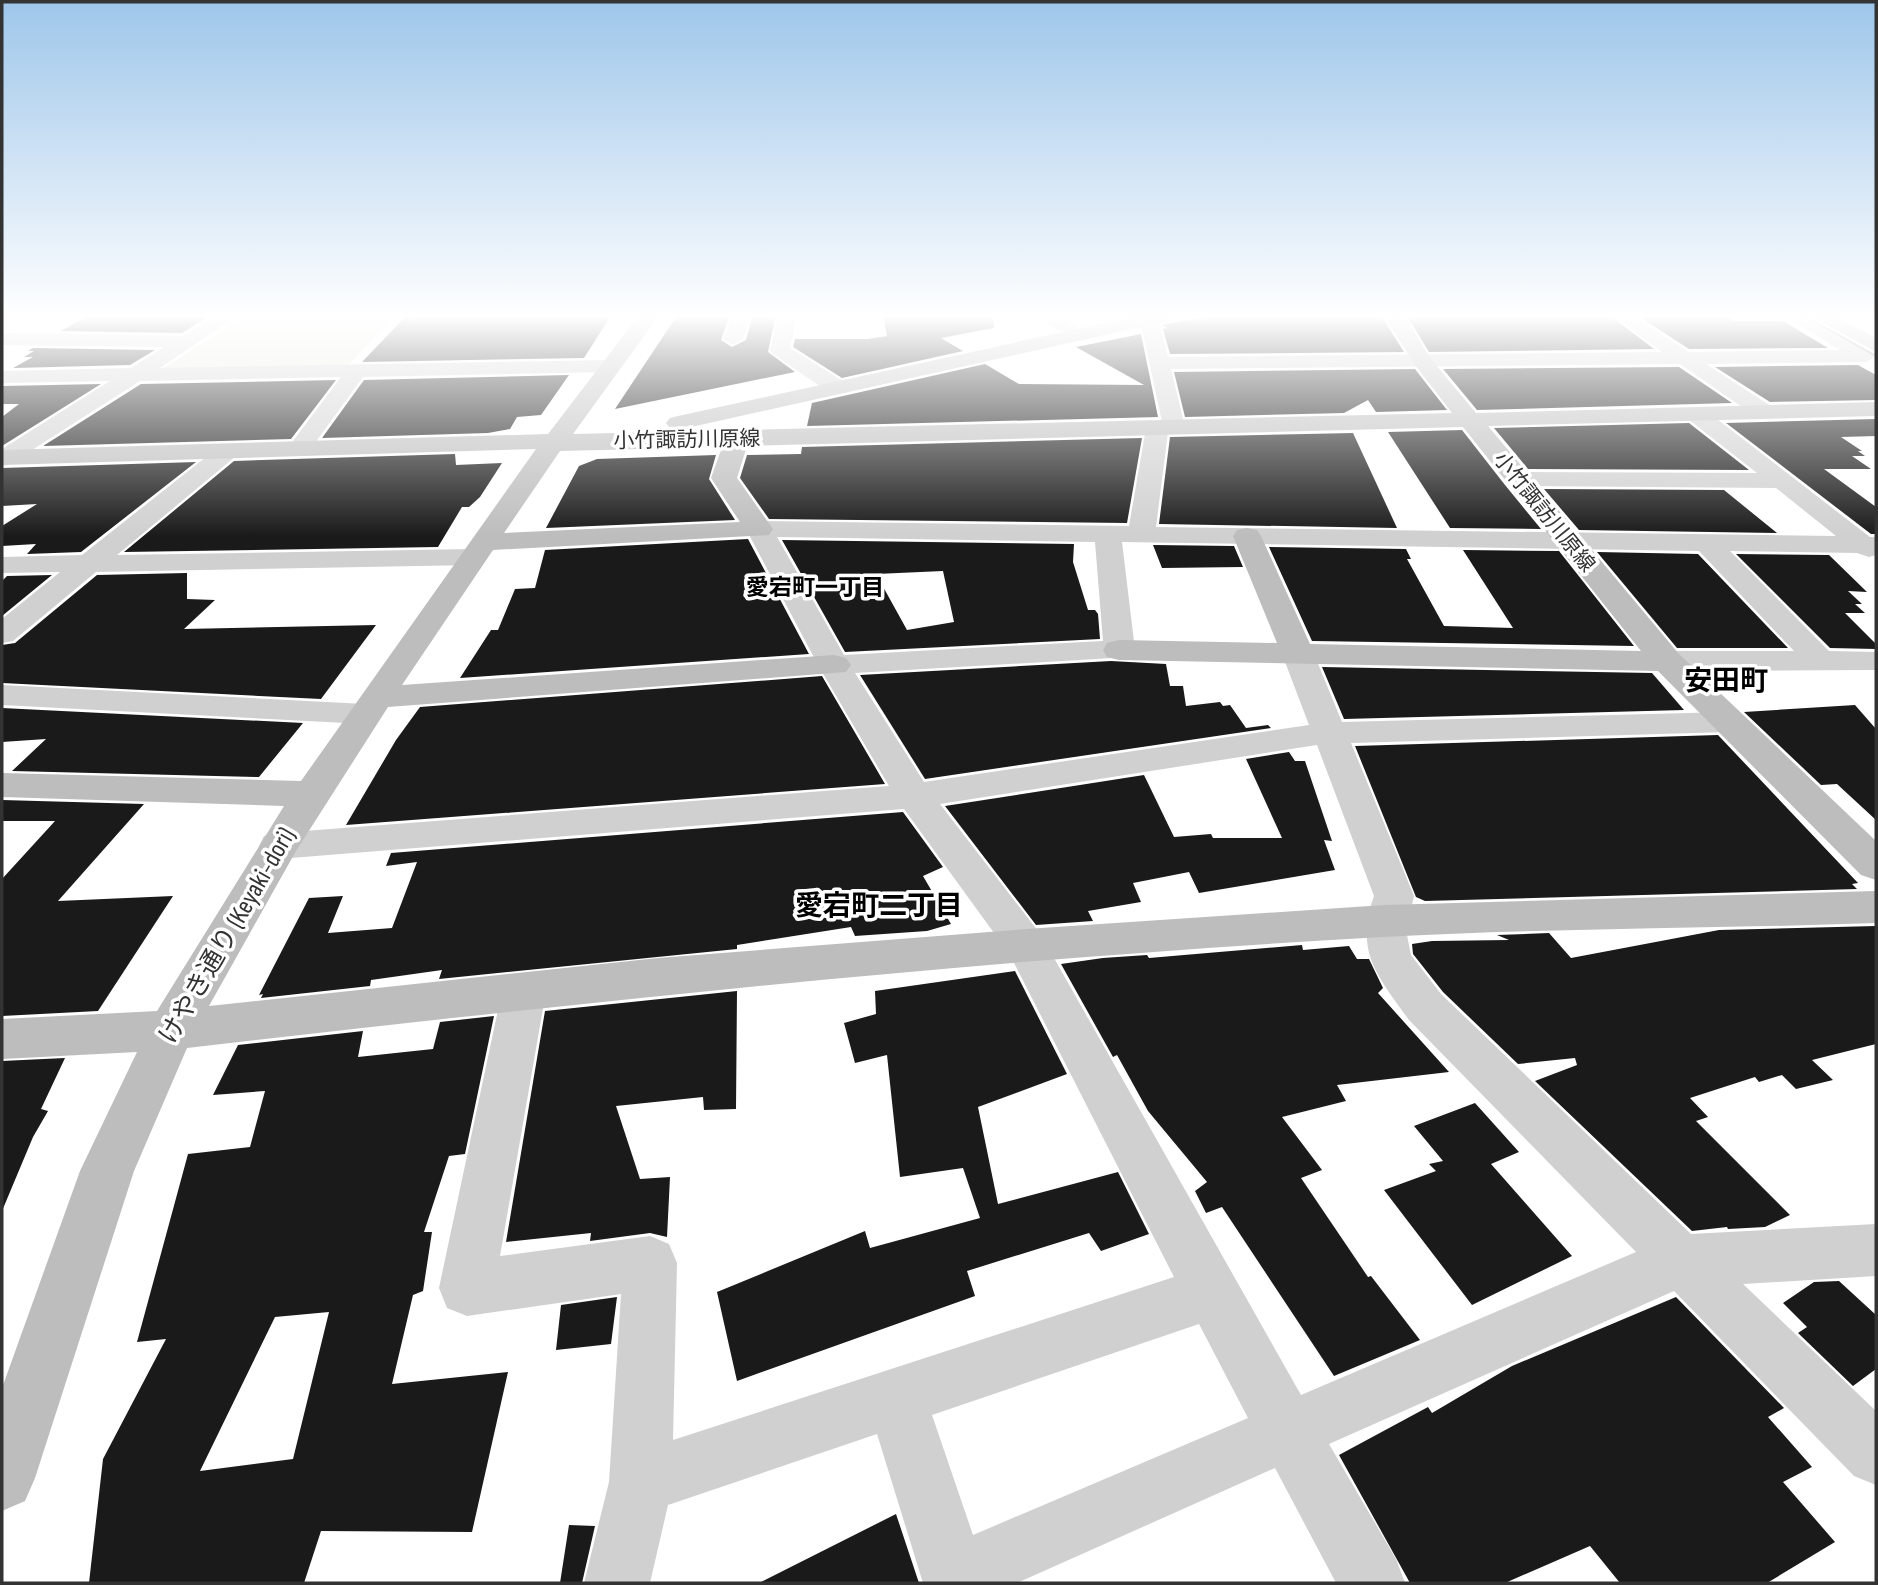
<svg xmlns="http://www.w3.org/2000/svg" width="1878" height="1585" viewBox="0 0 1878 1585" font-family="'Sofia Sans Condensed','Noto Sans JP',sans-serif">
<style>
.green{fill:#e6ecdf}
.building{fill:#1a1a1a;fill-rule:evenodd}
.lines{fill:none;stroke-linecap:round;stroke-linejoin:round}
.street{fill:#d0d0d0;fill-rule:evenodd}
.secondary{fill:#bdbdbd;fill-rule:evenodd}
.tram{stroke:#888;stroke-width:2}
.labels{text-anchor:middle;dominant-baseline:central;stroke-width:7;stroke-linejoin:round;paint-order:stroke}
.far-street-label{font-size:21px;fill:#333;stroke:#fff}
.far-neighbourhood-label{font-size:23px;font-weight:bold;fill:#000;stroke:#fff}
.street-label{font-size:26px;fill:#333;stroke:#fff}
.neighbourhood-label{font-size:28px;font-weight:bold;fill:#000;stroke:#fff}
</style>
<rect width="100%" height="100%" fill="#fff"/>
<!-- green -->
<path class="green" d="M249,314h149l-50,51 -188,5z"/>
<!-- building -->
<path class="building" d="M91,314h122l-31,19 -121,-2z
M479,314h133l-28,44 -222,4 43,-45z
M682,314h48l-9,26 11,7 14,-7 7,-26h23l-8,38 27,20 -180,37 61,-92z
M918,314h75l1,14 -53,10 22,13 -121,27 -49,-31 2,-8h73l19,-3 -4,-20h34z
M1221,314h159l24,38 -234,2 -7,-25 5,-1 -6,-3z
M1406,314h202l46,35 -225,3z
M1635,314h85l14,7h49l45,27 -139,1z
M1141,334l17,83 -351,9 5,-23 173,-39 34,20 125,1 -68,-38z
M33,348l122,2 -25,15 -117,3 20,-11h-9l10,-6h-6z
M1858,365l18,10v25l-106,2 -55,-35z
M1679,367l53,36 -255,7 -34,-41z
M1415,369l32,41 -71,2 -8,-12 -24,13 -159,4 -11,-45z
M569,375l-28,40 -24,2 -7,12 -22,4 -166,5 42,-58z
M336,380l-45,59 -248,7 98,-62z
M101,384l-99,62v-29l17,-13h-17v-18z
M1876,419v17l-35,1 21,14h-4l7,5h-13l19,13h-47l52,38v27h-5l-145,-111z
M1689,423l60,47 -221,-1 -34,-41z
M1462,430l43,55 36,44 -91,-1 -62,-96z
M1353,433l44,95 -238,-4 11,-87z
M1142,438l-15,85 -358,-4 -29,-41 7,-23 54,-1 1,-7z
M455,454l1,11 46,-2 -22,34 -11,10h-7l-24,40 -314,5 110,-91z
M716,455l-7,24 26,41 -189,8 33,-62 18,-7z
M196,462l-115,90 -54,2 9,-10 -34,2v-20l35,-22 -35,2v-38z
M1544,489l180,1 53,43 -198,-3z
M748,539l61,115 -349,24 31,-48h7l17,-41 20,-1 10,-38z
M782,540l292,4 -1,18 15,48h7l3,4 2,25 -255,13zM943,571l11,51 -47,8 -31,-56z
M1153,545l81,1 9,21 -81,1z
M1269,547l137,2 5,10h-4l37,67 69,2 -50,-78 96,1 75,95 -322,-5z
M1597,552l101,2 90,94h-111z
M1736,554l93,1 38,37 -19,-1 14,13h-7l10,9h-20l31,31v5l-46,-1z
M187,573v26l28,1 -31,29 192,-4 -55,74 -319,-16v-38l13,-2 82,-68z
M52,575l-50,41v-35l5,-5z
M1111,661l55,3 4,22h13l3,20 34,-4 3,4 7,-1 16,23 22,-3 3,3 -346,51 -65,-104z
M1322,667l330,6 32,37 -340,9z
M822,676l63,108 -539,41 50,-85 24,-33z
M1855,705l21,24v91l-39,-36 -16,1 -77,-73z
M2,708l301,15 -44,54 -247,-6 34,-32 -44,3z
M1718,735l140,148 -6,1 5,5 -432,12 -9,-4 -61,-151z
M1289,752l6,9h10l27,80 -8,-1 11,30 -136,23 -10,-21 -56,11 8,19 -53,9 5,10 -57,4 -91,-119 199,-31 30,62 37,-3 2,4h69l-36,-79z
M2,800l142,4 -86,97 115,-5 -75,115 -96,5v-137l53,-58h-53z
M903,812l40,55 -20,9 28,48 -24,7 -72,5 -4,-9 -114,18v4l-298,30 3,-9 -71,10 -1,6 -109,12 2,-4 -4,1 50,-97 34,-2 -15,37 64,-5 25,-66 -31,4 5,-13z
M1876,926v118l-64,16 21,20 -37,9 -14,-14 -23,7 -4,-5 -65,21 18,19 -12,4 94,94 -25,12 -37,2 -1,-2 -35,4 -157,-150 42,-16 -2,-7 -57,6 -75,-72 -30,-38 -1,-10 20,-3 77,-1 -12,-5 52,-2 22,25 148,-28z
M1302,945l1,5 46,-4 8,13h12l14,29 -5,5 71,79 -112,13 9,16 -64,16 40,53 -21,8 67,99 3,-1 49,64 -86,36 -112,-169 -16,6 -11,-22 12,-9 -59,-71 -31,-56 -4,2 -52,-93 42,-6 44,-3 2,3z
M1015,971l52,103 -89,33 20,97 120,-32 31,62 -48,17 -12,-18 -122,38 8,25 -238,85 -20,-89 148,-61 5,17 110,-30 -17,-50 -63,9 -13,-122 -32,8 -11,-40 32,-9 -1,-23z
M737,991l-1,118 -32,1 -1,-13 -87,9 24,73 30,-2 -3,60 -17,-4 -60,8 1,-8 -85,9 39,-231z
M494,1016l-29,138 -16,2 -25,76h8l-9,59 -10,4 -21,89 116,-12 -36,160 -151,-1 -17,52h-215l14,-124 63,-120 -29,3 51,-188 62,-7 15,-56 -52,4 25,-50 125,-14 -5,26 75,-8 7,-27zM329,1312l-36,147 -93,12 75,-154z
M65,1058l-24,51 7,2 -15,26 -31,74v-150z
M1475,1103l44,49 -28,12 81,92 -100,49 -88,-115 52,-19 -7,-7 14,-3 -29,-35z
M1839,1281l37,34v54l-23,17 -55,-53 9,-6 -24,-24 31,-21z
M617,1297l-6,47 -55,6 5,-45z
M1676,1297l108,111 -16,9 44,50 -29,15 52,60 -68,41h-147l-30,-37 -85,37h-95l-71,-128 89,-48 4,6 80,-47z
M896,1514l23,69h-160z
M569,1525l26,1 -13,57h-22z"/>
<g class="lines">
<!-- street -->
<path class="street" d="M218,314h22l-80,54 451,-8 10,6 -10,6 -248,5 -56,77h-16l-4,-5 54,-72 -201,4 -130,83 -8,2v-17l108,-68 -108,2v-12l129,-3 33,-21 -162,-2v-12l181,3z
M733,314h18l-8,25 -10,6 -10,-6z
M779,314h18l-7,34 56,35 3,5 -3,5h-16l-57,-39 -3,-4z
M1032,314h23l35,21 -10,6 -7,-2z
M1142,314h18l-2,5 10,38 494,-5 -52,-38h21l57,38 152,-2 -59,-36h22l73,42 -10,6 -160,2 68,44 3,5 -3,5h-16l-78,-54 -509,5 14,58 -3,5h-14l-12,95 680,9 -60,-48 -260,-2 -9,-2 -3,-5 3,-5 9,-2 241,1 -69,-54 -3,-5 3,-5h16l166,128h6v18l-7,2 -12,-4 -127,-2 99,100 47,1v18l-209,1 -11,-3 -5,-7 5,-7 11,-3h127l-95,-100 -577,-9 13,108 -5,7 -275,16 69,109 385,-57 -27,-71 5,-7 11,-2 11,2 5,7 28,68 386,-10 12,3 5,7 -5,7 -12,3 -377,11 63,153 -8,34 5,25 30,39 250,240 185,-10v52l-133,8 133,127v74l-22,-9 -180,-185 -345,153 67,115 9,24h-69l-61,-115 -258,115h-94l-46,-149 -209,71 -18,78h-66l25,-101 12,-188 -154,22 -20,-8 -8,-20 63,-297 6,-12 16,-6 16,6 6,12 -46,265 150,-20 19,8 8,19 -4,177 501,-163 -164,-322 -106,-146 -626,50 -14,-3 -5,-10 5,-10 14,-3 611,-47 -71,-121 -72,-136 4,-6 9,-2 370,5 17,-98 3,-5 13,-1 -22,-103zM777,537l318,5 8,99 -259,14zM1317,745l57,151c-20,56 4,80 35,124l227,232 -335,143 -260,-460 -101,-131zM1199,1324l49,94 -275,117 -41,-120z
M228,444l8,2 4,5 -4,5 -119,99 356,-6 10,2 4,6 -4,6 -10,2 -377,7 -83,69 -11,2v-24l58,-47 -58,1v-16l80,-2 138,-109z
M2,685l363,19 12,3 5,7 -5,7 -12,3 -363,-19z"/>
<!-- secondary -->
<path class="secondary" d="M640,314h20l-87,120 879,-21 -37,-48 -32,-51h20l27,44 46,55 400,-11v14l-388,10 191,228 197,187v39l-15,-5 -203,-204 -539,-11 -12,-3 -4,-7 4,-7 12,-3 158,3 -44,-107 4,-6 10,-2 10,2 4,6 49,108 331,7 -178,-224 -716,19 -10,32 36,51 -4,6 -276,15 -91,135 432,-30 12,3 5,7 -5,7 -458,35 -92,144 -87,155 449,-48 368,-29 358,-24 492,-14v32c-164,6 -329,5 -493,14 -400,22 -798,65 -1196,111l-53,123 -99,307 -10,23 -23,10v-123l78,-217 57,-119 -135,7v-40l155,-8 127,-205 -282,-9v-24l299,8 235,-332 -534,16v-15l546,-16zM722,447l-11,31 29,44 -236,11 56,-82z
M1146,314h36l-10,6 -494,110 -8,-2 -4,-5 4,-5 8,-2z
M1807,314h24l45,24v14z"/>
<!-- tram -->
<path class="tram" d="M1801,314l75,42"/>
</g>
<!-- sky -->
<linearGradient id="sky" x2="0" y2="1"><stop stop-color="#9ec6ea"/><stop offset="0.59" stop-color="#fff"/><stop offset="1" stop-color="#fff" stop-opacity="0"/></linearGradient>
<rect width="1878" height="536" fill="url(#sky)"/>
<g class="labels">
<!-- far-street labels -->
<g class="far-street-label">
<text transform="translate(687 440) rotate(-1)">小竹諏訪川原線</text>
<text transform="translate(1544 512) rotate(51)">小竹諏訪川原線</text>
</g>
<!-- far-neighbourhood labels -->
<g class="far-neighbourhood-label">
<text x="815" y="588">愛宕町一丁目</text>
</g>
<!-- street labels -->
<g class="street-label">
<text transform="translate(228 936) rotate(-60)">けやき通り (Keyaki-dori)</text>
</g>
<!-- neighbourhood labels -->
<g class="neighbourhood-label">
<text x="1726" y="681">安田町</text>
<text x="879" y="906">愛宕町二丁目</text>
</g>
</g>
<!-- border -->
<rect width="1878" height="1585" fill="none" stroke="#333333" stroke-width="7"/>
</svg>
